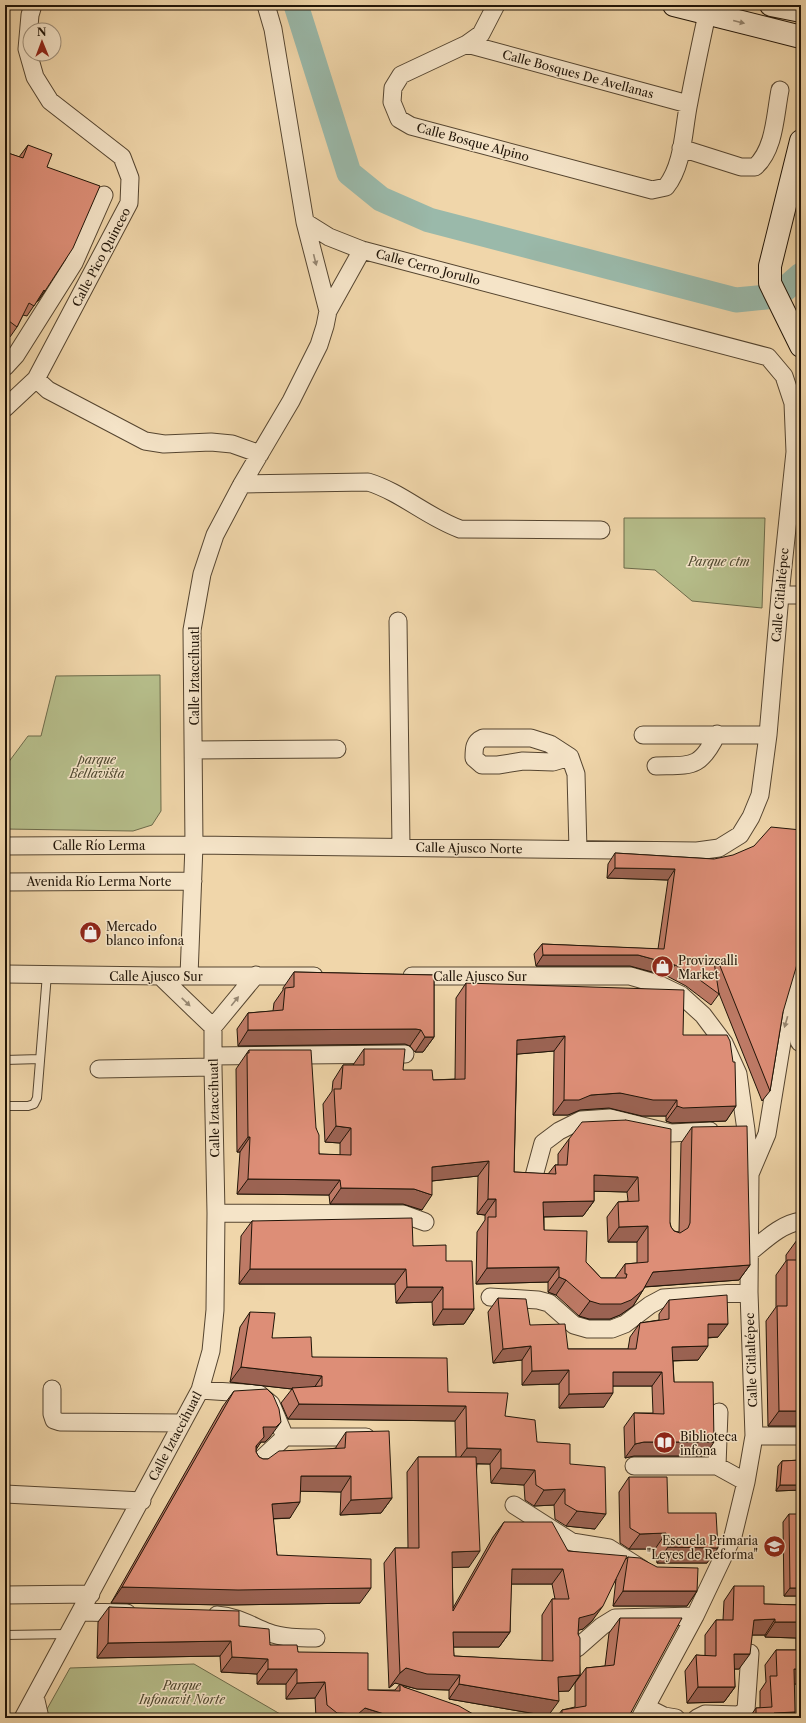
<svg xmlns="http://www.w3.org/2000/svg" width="806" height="1723" viewBox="0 0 806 1723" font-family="'Libre Caslon Text',serif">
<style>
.green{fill:#b6be8b;stroke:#6c6a4a}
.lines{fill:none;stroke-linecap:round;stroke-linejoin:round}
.river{stroke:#9ab9aa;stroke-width:25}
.service-casing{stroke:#554530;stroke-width:10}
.minor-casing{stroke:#554530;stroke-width:19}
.tertiary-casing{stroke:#554530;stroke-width:23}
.secondary-casing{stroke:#211508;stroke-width:24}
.service{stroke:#f5e4c8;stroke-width:8}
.minor{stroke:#f5e4c8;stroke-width:17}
.tertiary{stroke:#f5e4c8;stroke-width:21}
.secondary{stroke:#f5e4c8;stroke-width:22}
.wall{fill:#be7a66;stroke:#211508;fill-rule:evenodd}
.shaded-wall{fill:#9b6353;stroke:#211508}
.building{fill:#dd8e77;stroke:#211508;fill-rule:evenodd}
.oneway{fill:#968772}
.labels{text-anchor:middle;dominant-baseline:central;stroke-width:3;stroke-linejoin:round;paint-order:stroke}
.street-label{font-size:12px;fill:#211508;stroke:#f5e4c8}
.park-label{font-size:12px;font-style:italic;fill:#4e482f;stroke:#f5e4c8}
.poi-label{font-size:12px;fill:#211508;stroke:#f5e4c8;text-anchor:start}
</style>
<rect width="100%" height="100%" fill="#f0d6aa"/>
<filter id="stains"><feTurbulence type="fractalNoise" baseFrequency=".005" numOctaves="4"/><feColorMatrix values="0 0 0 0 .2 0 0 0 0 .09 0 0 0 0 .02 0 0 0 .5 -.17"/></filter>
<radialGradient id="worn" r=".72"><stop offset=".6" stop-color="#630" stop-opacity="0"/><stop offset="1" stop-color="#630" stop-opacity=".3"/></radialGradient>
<!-- green -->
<path class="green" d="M624,518h141l-3,90 -70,-7 -37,-31 -31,-2z
M160,675l1,136 -9,14 -19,6 -128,-2v-62l23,-31h13l15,-60z
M194,1664l93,54h-245l28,-50z"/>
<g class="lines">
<!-- river -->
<path class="river" d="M296,5l53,168 32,26 48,21 307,80 30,-3
M785,289l16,-14"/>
<defs>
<path id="service" d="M5,1060l35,-1
M5,1106h23l6,-2 3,-6 10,-124
M5,1635l63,-1"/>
<path id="minor" d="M266,5l7,24 32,193 23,89
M496,5l-15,29 -14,10 -66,31 -8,13 -1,14 7,17 12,7 241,64 14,-3c18,-23 17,-57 23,-85 6,-32 13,-65 20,-97
M467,44l221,60
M681,148l60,19h14c20,-18 20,-52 25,-77
M5,367l11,-12 58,-92 30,-68
M36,379l12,11 97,51 19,3 47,-2 21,2 28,10
M5,408l31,-29 93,-176 1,-25 -8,-21 -72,-56 -15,-24 -8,-28 3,-34 3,-10
M242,484l126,-2c33,10 59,35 92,47l141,1
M780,595h21
M398,621l3,226
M643,735h125
M194,750l143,-1
M570,757l-17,5 -30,-1 -25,4h-16l-8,-7c0,-10 0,-16 9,-20h48l19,6 20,13 6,17 2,76
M656,766c36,-1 44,3 61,-32
M5,846l189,-1 503,6 22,-3 21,-13 11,-18 9,-22 8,-60 12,-140 15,-143 -2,-49 -9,-27 -16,-19 -406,-107 -33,-13 -24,-15
M5,882l188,-1
M5,974l155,2h154
M160,976l53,51
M189,976l5,-131 -2,-215 10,-56 13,-39 27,-51 49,-83 28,-56 6,-19 3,-15 34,-61
M412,976h218l28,8 23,11 22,20 21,28 14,31 8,56 4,44
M213,1056l192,-2
M99,1069l114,-2
M534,1176l9,-33 16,-12 22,-11 29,-2 61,15 39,-2
M216,1213l187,1 22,8
M750,1252c15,-12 31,-28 51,-31
M490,1297l48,3 11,3 25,22 14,4h24l13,-5 25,-19 13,-7 86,-6
M52,1389v25l2,6 6,2 122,1
M200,1390l59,4 12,10 14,33h81
M754,1436h47
M255,1465l30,-28
M634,1466h83l29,16
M717,1466l2,-54
M5,1494l137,7
M514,1505l58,37 37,6 33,21
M5,1595l86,-1
M81,1612l46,1
M217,1615c19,1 33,10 50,17 16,6 32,6 49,6
M577,1648l25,-22 13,-8 80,-2
M35,1696l5,22
M646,1707l18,9 12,2
M23,1718l177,-328 11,-39 4,-41 1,-97 -3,-146v-40l43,-52
M640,1718l55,-102 38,-80 13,-54 8,-46 -5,-144 1,-118 17,-40 18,-110 11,-34
M697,1718l8,-4 34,1 7,-5 4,-57"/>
<path id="tertiary" d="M801,976l-3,9 3,56"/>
<path id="secondary" d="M674,5l127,32
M771,5l30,6
M801,141l-31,125v17l31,63"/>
</defs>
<!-- service casing -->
<use href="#service" class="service-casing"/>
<!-- minor casing -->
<use href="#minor" class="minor-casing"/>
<!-- tertiary casing -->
<use href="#tertiary" class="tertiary-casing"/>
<!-- secondary casing -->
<use href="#secondary" class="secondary-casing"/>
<!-- service -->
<use href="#service" class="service"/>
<!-- minor -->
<use href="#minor" class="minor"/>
<!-- tertiary -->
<use href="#tertiary" class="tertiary"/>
<!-- secondary -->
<use href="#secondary" class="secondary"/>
</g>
<!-- wall -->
<path class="wall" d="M28,145l19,22 -2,124 -7,10h-1l-10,15 -4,-1 -6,12 -7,10 -5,-3v-182l14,5z
M615,853l99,6 69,153 -13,79 -8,10 -44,-110 1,3 -8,11 -25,-19 -19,-10 -37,-10h-94l-2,-12 8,-10 116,5 10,-69 -61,-2 1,-14z
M294,972l140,3v62l-11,15h-8l-5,-6 -5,-2 -167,2 -1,-17 11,-16 25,-2 1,-8 9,-13v-2z
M466,983l217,52 53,71 -10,15 -54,2 -6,-2v-5h-24l-33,-8 -29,2 -12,5h-15l1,-64 -37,3 -3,118 34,2 7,-9h3v-11l11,-15 57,-19 44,103 1,4 3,4 5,1 2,-89 11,-16 58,138 -11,15 -94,7 -12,19 -13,9 -10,4h-21l-10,-3 -23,-21 -8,-3v-10l-72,2 1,-52 8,-12v-5l-8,-1 1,-38 -46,5 -10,29 -19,-6h-73l-1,-9 -92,-1 3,-42h-3l-1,-83 13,-19 67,78 3,26 21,1v-12l-15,-1 -2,-38 9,-13 1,-10 10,-16h10l11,-16 39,21 30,10 22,-1 1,-81zM594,1191l33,1 1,9 -10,1 -11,15 1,25h29v21l-12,1 -10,14h-14l-15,-16 -42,-32v-13l39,-1 11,-15z
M252,1221l161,25 33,15 28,48 -10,15 -31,1 -1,-23 -36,1 -1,-19h-156l2,-48z
M797,1240l4,186h-33l-2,-105 10,-14v-32l10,-14v-6z
M498,1298l32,27 38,24h60l2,-12 10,-14 19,-3v-6l10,-14 49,37 -10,1 -10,22 -25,1 1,21 31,74h-71l-9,2 -1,-31 10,-14h19l-1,-27h-39l-9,21 -45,1v-24l-37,1v-25l-29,3 -5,-51z
M250,1312l22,26 40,19 136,35 57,24 32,26 33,22 25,65 -29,-3 -11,-7 -1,-14 -20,1 -9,-6 -1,-15 -33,-2 -1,-19h-13l-8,103h-17l1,41 40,-71 11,-15 64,29 57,9 3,-3 69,34 -10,15h-74l3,-27 -24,42 -9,8 -5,1 2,45 -11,16h-10l-11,25 -99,-17v-9l-32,-1 -16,-4 3,2 76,31h-164l-1,-20 -29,1v-15h-29v-10l-36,-2 -1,-16 -123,2 1,-36 11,-15 130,19 31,19 28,7 70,38h27l5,-6 -5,-1 -6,5 -5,-125 11,-15h13l-1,-76 11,-15h38l-1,-36 -167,-2 -7,-16 11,-14 -62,-7 10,-55zM511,1584h41l3,15h-3l-10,16v46l-88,-5 -1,-9h46l11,-15z
M234,1391l36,46 -5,5h-4l-5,7v3l3,5 4,2h5l68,-11v-1l10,-15 46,66 -11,15 -41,2 1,-23 -40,-1 -11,27 -17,1 4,36 83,48 -132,2 -117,-2 112,-197z
M801,1460v30l-25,1 2,-25 4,-5z
M629,1477l39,36 39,50h-50l-2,-14h-26l-9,-6 -1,-51z
M789,1514l12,82h-17l-1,-74z
M734,1586l30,18 37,1v79h-7l-3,34h-42l7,-10h4v-17l6,-9 -1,-17 11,-15h20v-12l-31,-1v-2h-13l-13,34h-5l1,18 -11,15 -37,1 -2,-32 11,-16 9,1v-21l11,-15h7l1,-19z
M620,1618l8,100h-72l6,-8 13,-3v-24l11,-15 19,-2 4,-33z"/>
<!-- shaded-wall -->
<path class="shaded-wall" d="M44,290l1,1 -7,10h-1z
M615,868l60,1 -7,11 -61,-2z
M543,955h95l37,10 -8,11 -37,-10h-94z
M718,961l-8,11 4,-10z
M416,1029l5,1 -11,16 -5,-2 -167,2 10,-16z
M565,1036l-11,15 -47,4 10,-15z
M425,1037h9l-11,15h-8z
M620,1093l57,7 -11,16h-24l-33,-8 -29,2 -12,5h-15l11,-15 27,-5z
M677,1106h59l-10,15 -54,2 -6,-2z
M336,1126l15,2 -11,15 -15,-1z
M248,1137h2l-10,15h-3z
M489,1161l-11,15 -56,6 10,-15z
M594,1175l44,2 -11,15 -43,-1z
M248,1179l92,1 -11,15 -92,-1z
M341,1188l73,1 18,6 -10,15 -19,-6h-73z
M488,1199h8l-11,16 -8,-1z
M594,1201l-11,15 -50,1 10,-15z
M648,1226l-11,16h-29l11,-15z
M750,1265l-11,15 -97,7 11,-15z
M559,1267l-11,15 -72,2 11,-16z
M250,1269h156l-11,15h-156z
M559,1277l7,3 -10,15 -8,-3z
M407,1287h36l-11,15 -36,1z
M643,1290l-10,16 -13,9 -10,4h-21l-10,-3 11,-15z
M443,1309h31l-10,15 -31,1z
M708,1324h20l-10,13 -20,1z
M531,1346l-9,14 -29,3 10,-14z
M708,1346l-10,14 -35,1 9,-14z
M241,1367l81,9 -10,15 -20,-3v1l-62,-7z
M569,1370l-10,14 -37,1 10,-14z
M613,1372h49l-10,14h-49z
M613,1393l-9,14 -45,1 10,-14z
M299,1404l167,2 -11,15 -167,-2z
M779,1411h22v15h-33z
M281,1422l-11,15 -5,5h-4l-7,11 9,-26z
M644,1442h70l-9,14h-71l-9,2 10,-14z
M467,1448l34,1 -11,15 -34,-1z
M501,1468l34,2 -11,15 -33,-2z
M301,1476h50l-10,16 -51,-1z
M780,1485h21v5l-25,1z
M565,1489l-11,16 -20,1 10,-16z
M392,1498l-11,15 -41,2 11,-15z
M300,1502l-10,16 -29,1 11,-15z
M577,1511l29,3 -11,15 -29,-3z
M666,1533l-11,16h-26l11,-15z
M668,1547l50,1 -11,15h-50z
M480,1551l-11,16 -28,1 11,-16z
M512,1569h51l-11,15h-51z
M122,1587l249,1 -11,15 -132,2 -117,-2z
M790,1588h11v8h-17z
M623,1591h74l-10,15h-74z
M603,1606l-11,15 -9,8 -14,4 10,-15z
M775,1619l-10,16h-21l10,-15z
M775,1622h26v8l-5,8 -31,-1z
M453,1632h57l-11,15h-57z
M231,1641l-11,15 -123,2 11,-15z
M734,1654h16l-11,15h-16z
M232,1657l36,2 -11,15 -36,-2z
M406,1668l54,7 -11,15 -32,-1 -22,-6 -6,5 11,-15z
M268,1669h29l-11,15h-29z
M794,1669h7v15h-18z
M580,1675l-11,16 -21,1 10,-15z
M325,1682l-10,16 -29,1 11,-16z
M459,1684l100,17 -11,15 -99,-17z
M698,1687h37l-11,15 -37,1z
M365,1708l32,10h-63l3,-5z
M795,1712l-4,6h-21l4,-5z"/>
<!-- building -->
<path class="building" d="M28,145l24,9 -5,13 53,19 -27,62 -28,43 -1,-1 -10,16 -5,-3 -12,24 -12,-9v-166l18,6z
M771,827l30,3v97l-3,34 -15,51 -13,79 -52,-130 -4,1 5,32 -26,-19 -18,-10 -37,-10h-95l-1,-11 122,5 11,-80 -60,-1v-15l99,6 19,-4 21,-9z
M294,972l140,3v62h-9l-4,-7 -5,-1 -168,1v-17l35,-3 2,-22 9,-1z
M466,983l218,7 -1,45h44l3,6 3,21h2l1,44 -53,2 -6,-2v-6h-24l-33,-7 -29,2 -12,5h-15l1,-64 -48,4 -3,132 42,2 -1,-9h12l2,-26 13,-17 44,-2 45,9 -1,94 1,4 3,4 6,2 8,-5 2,-5 2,-96 55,-1 3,139 -97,7 -10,18 -12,10 -10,4h-21l-10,-3 -24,-21 -7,-3v-10l-72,1 1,-51h8v-18h-8l1,-38 -57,6v28l-18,-6 -73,-1 -1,-8 -92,-1 2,-42h-2l-1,-84h2v-3h62l5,78 3,7v19l32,1v-27l-15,-2 -2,-37h7l2,-24h21v-16h41l-2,21h29l1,10 32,-1zM594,1175l44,2 1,24 -21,1 1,25 29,-1v36l-23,2v10h2l-1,4h-25l-15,-16 1,-31 -43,-1 -1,-28 51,-1z
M412,1218l1,28 33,-1v16h26l2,48h-31v-22h-36l-1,-18h-156l2,-48z
M797,1240h4v171h-22l-2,-105h10v-46h10z
M727,1295l1,29h-20v22l-36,1 2,35h39l1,60h-70l-9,2 -1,-31 30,1 -2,-42h-49v21l-44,1v-24l-37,1 -1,-25 -28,3 -5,-51 28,1 4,26 35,-1 3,25h68l4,-26 29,-4v-19z
M250,1312l25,1 -3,25 39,-1 1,20 135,1 1,34 60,1 -3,23 30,4 2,22 33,2v20l35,3 1,47 -29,-3 -12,-7v-15l-21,1 -8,-5 -1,-15 -34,-2v-19l-34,-1 -1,-42 -167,-2 -7,-16 30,-2v-10l-81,-9z
M267,1389l6,6 6,14 2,13 -5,5h-13l1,10 -8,9v6l3,5 4,2h5l11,-8 66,-3 1,-16 43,-1 3,67 -41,2v-24h-50l-1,26 -28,2 5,51 94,4v29l-133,2 -116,-3 112,-196z
M418,1457h58l4,94 -28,1 1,59 51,-89h48l16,29 59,5 -24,50 -9,8 -15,4 -1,16 2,4v37l-22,2 1,24 -100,-17 1,-9 -33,-1 -21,-6 -6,5 -5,-125h24zM512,1569h51l6,30h-17l1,62 -99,-5 -1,-24h57z
M801,1460v25h-21l2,-24z
M629,1477h38l1,36h48l2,35 -50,-1 -2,-14 -26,1 -10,-6z
M789,1514h12v74h-11z
M628,1557l12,1 17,9 41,1 -1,23h-74z
M734,1586h30v18l37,1v17h-26v-3l-21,1 -4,34h-16l1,33h-37l-2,-32 20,1v-36h17z
M109,1607l130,4v15l30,3 1,16h27l1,7 70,1v37l32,1v-7l4,3 55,19 21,12h-83l-32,-10 -7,6 -21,-1 -10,-8 -2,-23 -28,1v-14h-29v-10l-36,-2 -1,-16 -123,2z
M620,1618h62l-54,100h-66v-8l24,-4v-38l28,-3z
M776,1650h25v19h-7l1,43 -21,1v5h-18v-10l16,-1 -2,-31h7z"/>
<!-- one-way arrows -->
<defs><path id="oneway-solid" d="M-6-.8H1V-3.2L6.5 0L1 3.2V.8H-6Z"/></defs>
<g class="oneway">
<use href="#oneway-solid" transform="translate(739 22) rotate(14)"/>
<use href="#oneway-solid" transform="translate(315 260) rotate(76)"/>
<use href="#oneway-solid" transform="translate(235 1001) rotate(-51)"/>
<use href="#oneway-solid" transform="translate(186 1002) rotate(44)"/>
<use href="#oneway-solid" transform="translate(786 1022) rotate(106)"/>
</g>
<!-- icons -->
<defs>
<symbol id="shop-disc" viewBox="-11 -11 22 22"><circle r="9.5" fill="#8f2418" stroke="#f5e4c8"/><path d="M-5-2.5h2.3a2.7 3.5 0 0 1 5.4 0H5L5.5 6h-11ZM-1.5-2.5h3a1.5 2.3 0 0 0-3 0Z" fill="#fff"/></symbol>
<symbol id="library-disc" viewBox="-11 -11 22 22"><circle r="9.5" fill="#8f2418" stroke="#f5e4c8"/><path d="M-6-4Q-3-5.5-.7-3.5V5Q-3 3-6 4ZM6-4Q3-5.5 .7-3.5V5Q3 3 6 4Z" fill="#fff"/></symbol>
<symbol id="school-disc" viewBox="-11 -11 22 22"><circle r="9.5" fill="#8f2418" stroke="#f5e4c8"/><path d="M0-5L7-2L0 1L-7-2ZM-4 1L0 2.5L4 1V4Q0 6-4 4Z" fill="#fff"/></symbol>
</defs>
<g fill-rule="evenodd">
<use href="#shop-disc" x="78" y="920" width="25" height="25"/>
<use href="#shop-disc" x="650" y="954" width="25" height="25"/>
<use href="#library-disc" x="652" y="1430" width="25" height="25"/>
<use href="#school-disc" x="762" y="1534" width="25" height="25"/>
</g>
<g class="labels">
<!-- street labels -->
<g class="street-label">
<text transform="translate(578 74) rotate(15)">Calle Bosques De Avellanas</text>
<text transform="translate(473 142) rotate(15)">Calle Bosque Alpino</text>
<text transform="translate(101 257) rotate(-62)">Calle Pico Quinceo</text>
<text transform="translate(428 267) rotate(15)">Calle Cerro Jorullo</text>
<text transform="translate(780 595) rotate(-85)">Calle Citlaltépec</text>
<text transform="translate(194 676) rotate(-90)">Calle Iztaccíhuatl</text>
<text x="99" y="845">Calle Río Lerma</text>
<text transform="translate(469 848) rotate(1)">Calle Ajusco Norte</text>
<text x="99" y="881">Avenida Río Lerma Norte</text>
<text x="156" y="976">Calle Ajusco Sur</text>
<text x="480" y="976">Calle Ajusco Sur</text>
<text transform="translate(214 1108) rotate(-91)">Calle Iztaccíhuatl</text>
<text transform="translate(751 1360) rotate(-92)">Calle Citlaltépec</text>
<text transform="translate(175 1436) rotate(-62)">Calle Iztaccíhuatl</text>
</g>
<!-- park labels -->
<g class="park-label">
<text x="719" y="561">Parque ctm</text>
<text x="97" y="759">parque<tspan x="97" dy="14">Bellavista</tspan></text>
<text x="182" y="1685">Parque<tspan x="182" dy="14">Infonavit Norte</tspan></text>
</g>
<!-- poi labels -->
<g class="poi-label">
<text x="106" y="926">Mercado<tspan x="106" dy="14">blanco infona</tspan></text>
<text x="678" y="960">Provizcalli<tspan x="678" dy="14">Market</tspan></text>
<text x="680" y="1436">Biblioteca<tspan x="680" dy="14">infona</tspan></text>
<text x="758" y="1540" text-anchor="end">Escuela Primaria<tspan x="758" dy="14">"Leyes de Reforma"</tspan></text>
</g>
</g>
<!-- margin -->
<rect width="806" height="1723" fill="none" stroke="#f0d6aa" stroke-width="20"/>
<rect x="6" y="6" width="794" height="1711" fill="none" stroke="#211508" stroke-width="2"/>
<rect x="10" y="10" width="786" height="1703" fill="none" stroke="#211508"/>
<!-- north arrow -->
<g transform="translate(42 42) rotate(359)"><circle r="19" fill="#f5e4c8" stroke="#a0917b"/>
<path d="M0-3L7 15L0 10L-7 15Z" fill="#8f2418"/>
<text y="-6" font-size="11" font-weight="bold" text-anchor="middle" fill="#211508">N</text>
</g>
<rect width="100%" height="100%" filter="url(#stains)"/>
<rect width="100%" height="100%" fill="url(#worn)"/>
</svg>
